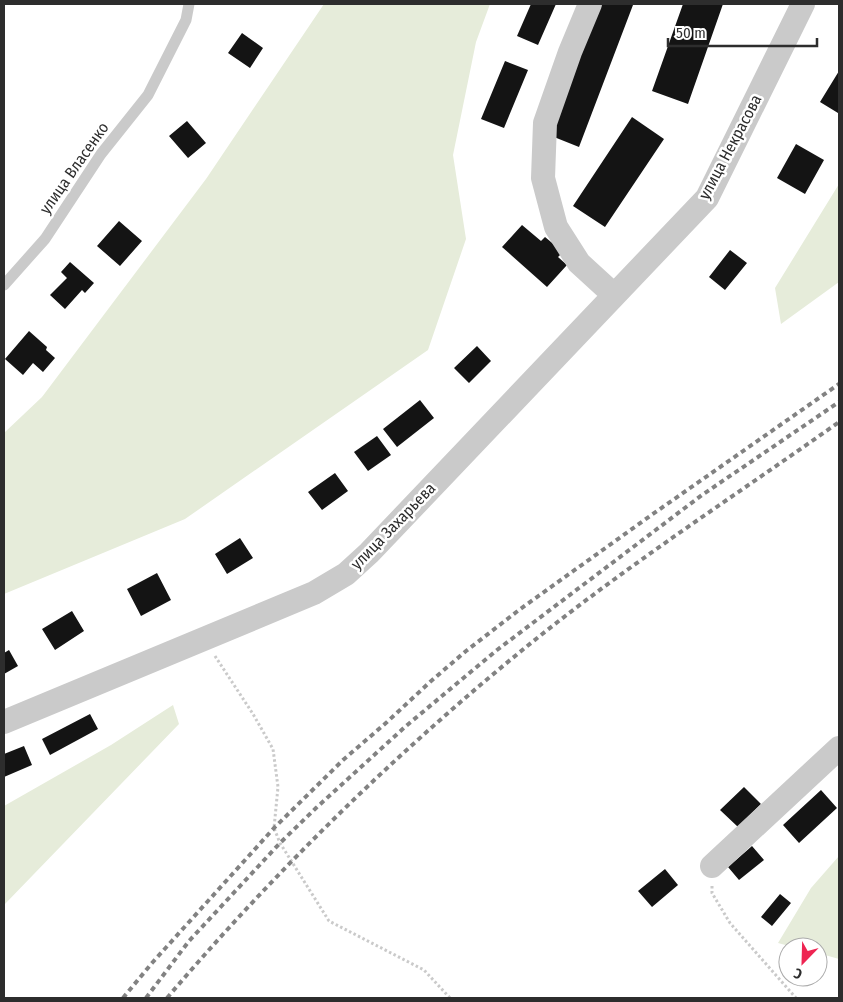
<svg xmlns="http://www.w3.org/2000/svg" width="843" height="1002" viewBox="0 0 843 1002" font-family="'Fira Sans Condensed',sans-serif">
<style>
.green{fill:#e6ecda}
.building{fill:#141414}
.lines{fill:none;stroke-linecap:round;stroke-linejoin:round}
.path{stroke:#cacaca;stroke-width:3;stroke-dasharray:2.5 2.5;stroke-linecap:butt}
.service{stroke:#cacaca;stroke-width:11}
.minor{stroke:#cacaca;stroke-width:24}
.rail{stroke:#828282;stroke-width:4;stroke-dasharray:5 4;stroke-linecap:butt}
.labels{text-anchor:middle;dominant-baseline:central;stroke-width:5;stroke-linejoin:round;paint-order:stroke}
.street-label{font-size:16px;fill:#2d2d2d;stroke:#fff}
</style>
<rect width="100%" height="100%" fill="#fff"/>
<!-- green -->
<path class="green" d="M324,4h166l-14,38 -23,113 13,84 -38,111 -243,169 -181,75v-161l38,-36 164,-218z
M839,184v98l-58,42 -6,-36z
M173,705l6,19 -175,181v-99l107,-61z
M839,856v103l-21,-6v-6h-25l-15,-4 33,-55z"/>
<!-- building -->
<path class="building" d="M531,4h25l-18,41 -21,-9z
M600,4h29l4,1 -54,142 -30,-12z
M683,4h40l-35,100 -36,-13z
M242,33l21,15 -13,20 -22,-15z
M505,61l23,9 -24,58 -23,-9z
M839,71v41l-1,1 -18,-11z
M632,117l32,22 -59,88 -32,-21z
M187,121l19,22 -18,15 -19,-22z
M796,144l28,16 -19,34 -28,-16z
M119,221l23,20 -22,25 -23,-20z
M522,225l19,16 4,-4 18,15 -5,5 9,8 -20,22 -45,-40z
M730,250l17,13 -22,27 -16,-13z
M70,262l24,21 -9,10 -3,-3 -17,19 -15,-14 17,-17 -6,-6z
M29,331l18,16 -1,3 9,8 -12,14 -10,-9 -10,12 -18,-16z
M477,346l14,15 -22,22 -15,-15z
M420,400l14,18 -37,29 -14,-18z
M377,436l14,19 -23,16 -14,-19z
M335,473l13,18 -26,19 -14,-18z
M240,538l13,20 -26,16 -12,-20z
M157,573l14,27 -30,16 -14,-27z
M72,611l12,20 -29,19 -13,-21z
M9,650l9,16 -14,8v-21z
M90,714l8,15 -48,26 -8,-16z
M24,746l8,19 -28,12v-23z
M744,787l17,17 -23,23 -18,-17z
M821,790l16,18 -38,35 -16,-18z
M752,846l12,14 -25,20 -11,-13z
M665,869l13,16 -26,22 -14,-16z
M780,894l11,9 -19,23 -11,-9z"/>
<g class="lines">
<!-- path -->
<path class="path" d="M215,656l38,58 20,35 5,38 -4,41 6,15 49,78 95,49 26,28
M712,886v7l18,30 66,75"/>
<!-- service -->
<path class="service" d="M4,285l41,-46 56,-85 47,-59 38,-75 3,-16"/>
<!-- minor -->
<path class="minor" d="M590,4l-20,48 -25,71 -2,55 13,49 23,36 35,32
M4,722l310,-129 32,-19 23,-21 338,-355 96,-194
M712,866l127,-118"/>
<!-- rail -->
<path class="rail" d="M123,998l29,-35 122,-135 69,-68 44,-38 43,-40 36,-31 53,-41 131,-94 189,-132
M146,998l43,-57 91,-98 36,-35 90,-82 91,-76 205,-155 137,-93
M167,998c109,-128 233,-249 364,-355 98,-79 205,-148 308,-221"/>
</g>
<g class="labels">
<!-- street labels -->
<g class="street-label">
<text transform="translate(730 147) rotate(-62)">улица Некрасова</text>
<text transform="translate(74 168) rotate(-55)">улица Власенко</text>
<text transform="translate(393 526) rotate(-46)">улица Захарьева</text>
</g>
</g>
<!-- border -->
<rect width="843" height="1002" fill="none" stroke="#2d2d2d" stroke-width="10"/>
<!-- north arrow -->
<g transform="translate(803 962) rotate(203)"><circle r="24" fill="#ffffff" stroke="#ababab"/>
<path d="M0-4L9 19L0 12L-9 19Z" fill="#ee2552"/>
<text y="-8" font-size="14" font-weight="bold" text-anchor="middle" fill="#2d2d2d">С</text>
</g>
<!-- scale -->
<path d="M668 38v8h149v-8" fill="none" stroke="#2d2d2d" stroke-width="2.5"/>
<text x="676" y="38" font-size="15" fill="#2d2d2d" stroke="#ffffff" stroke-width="4" paint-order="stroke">50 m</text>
</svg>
